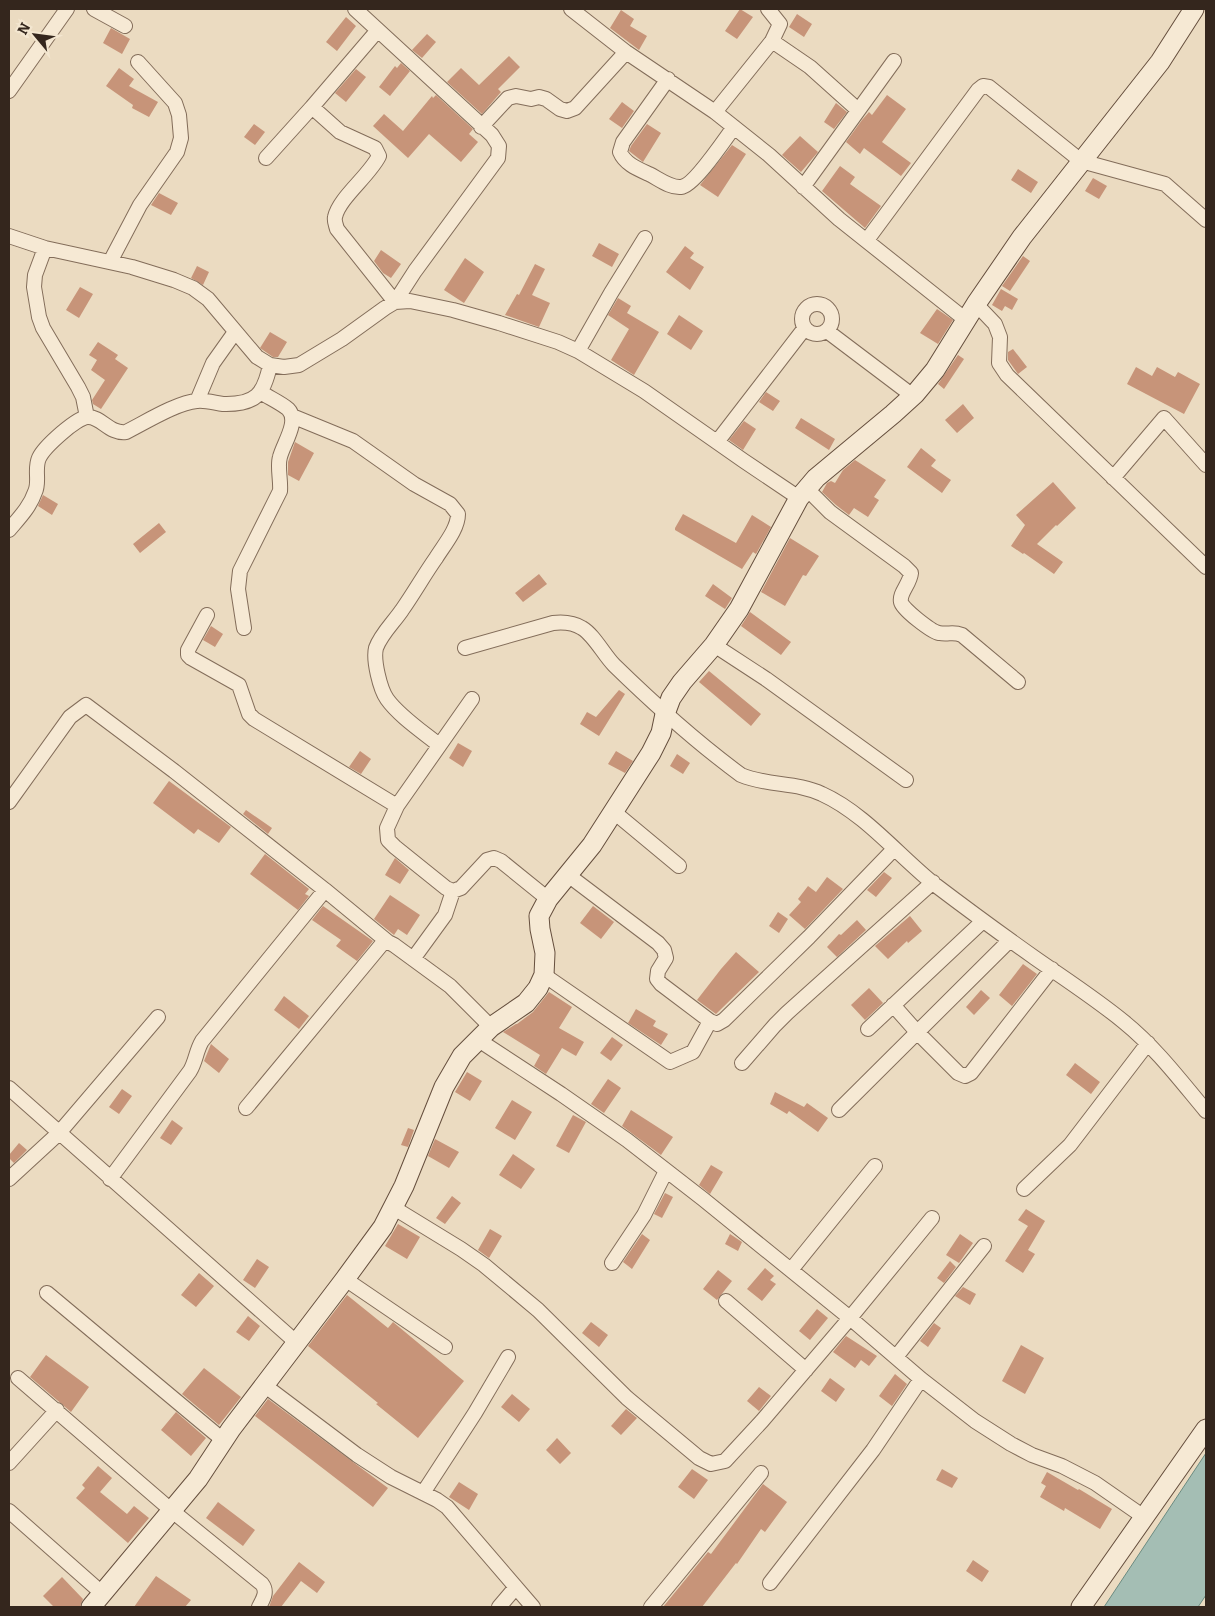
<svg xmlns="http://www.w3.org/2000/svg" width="1215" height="1616" viewBox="0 0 1215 1616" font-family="Bitter,serif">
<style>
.water{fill:#a4beb4;stroke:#6b8b81}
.building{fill:#c79479}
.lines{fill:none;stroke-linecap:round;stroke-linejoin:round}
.street-casing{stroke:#836d5a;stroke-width:16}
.secondary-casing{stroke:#654e3d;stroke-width:21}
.street{stroke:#f6e9d4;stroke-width:14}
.secondary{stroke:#f6e9d4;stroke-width:19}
</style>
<rect width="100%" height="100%" fill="#ebdbc1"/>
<!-- water -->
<path class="water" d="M1206,1453v142l-8,12h-94z"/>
<!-- building -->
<path class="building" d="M740,9l13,8 -16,22 -12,-8z
M621,10l13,9 -4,7 17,10 -8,14 -29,-22z
M797,14l15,10 -8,13 -15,-10z
M346,17l10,9 -19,25 -11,-9z
M111,28l19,11 -8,15 -19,-11z
M427,34l9,8 -14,16 -10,-8z
M509,56l11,11 -22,22 3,3 -19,22 -35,-32 14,-14 18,17z
M401,63l9,8 -20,25 -11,-9 16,-21 2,2z
M119,68l15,11 -5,7 29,16 -9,15 -17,-9 1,-3 -27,-19z
M356,69l10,8 -20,25 -11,-9z
M436,95l37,34 -4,5 9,8 -17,20 -32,-28 -21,24 -35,-32 11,-12 19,17 29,-35 1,2z
M887,95l19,14 -24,33 29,21 -10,13 -37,-28 -4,6 -14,-12 16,-22 7,-8 3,3z
M622,102l12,9 -12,17 -13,-9z
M836,103l11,9 -13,17 -10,-7z
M254,124l11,8 -10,13 -11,-8z
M647,124l14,9 -18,29 -14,-11 2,-5z
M800,136l18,16 -17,20 -19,-17z
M732,145l14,9 -28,43 -18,-12z
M840,166l15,11 -5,7 31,22 -16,22 -43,-37z
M1018,169l20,13 -7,11 -20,-13z
M1093,178l14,8 -8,13 -14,-8z
M159,193l19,10 -7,12 -20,-10z
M599,243l20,11 -7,13 -20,-11z
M685,246l9,7 -4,5 14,9 -14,23 -24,-18z
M381,250l20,14 -10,14 -8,-5 -9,-12z
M1023,256l7,5 -20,30 -8,-5z
M465,258l19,14 -20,31 -20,-13z
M535,264l10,5 -13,26 18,8 -11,24 -34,-12 12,-21 2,1z
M197,266l12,6 -6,13 -12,-7z
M80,287l13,7 -14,24 -13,-8z
M1001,289l17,10 -6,11 -7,-4 -3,5 -10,-6z
M618,298l13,8 -4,7 32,19 -25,43 -23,-15 18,-31 -21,-14z
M937,309l16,11 -15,24 -18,-11z
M679,315l24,16 -12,19 -24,-16z
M270,332l17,10 -9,15h-5l-13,-9z
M98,342l20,13 -3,4 13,9 -27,41 -8,-5 -1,-4 13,-20 -14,-10 6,-10 -8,-5z
M1013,349l14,18 -9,7 -10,-14v-8z
M958,355l6,4 -20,30 -6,-5z
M1136,367l16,9 5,-9 18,10 3,-5 22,12 -16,30 -57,-30z
M766,392l14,9 -7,10 -14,-9z
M963,404l11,14 -17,15 -12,-13z
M801,418l34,21 -6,11 -34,-22z
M744,421l12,8 -13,21 -14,-10z
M295,442l19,11 -15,28 -11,-6v-13z
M921,448l15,12 -5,6 20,14 -9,13 -35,-26z
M855,460l31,20 -12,17 5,3 -11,17 -14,-9 -5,7 -13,-10 -14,-13 5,-9 4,-2 4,2 8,-13z
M1053,482l23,26 -19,18 -1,-1 -19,19 26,18 -9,12 -30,-21 -1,1 -12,-8 14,-21 -9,-10z
M43,495l15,9 -6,11 -14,-9z
M683,514l53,29 16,-28 19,12 -15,27 -3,-2 -11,17 -67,-39v-2z
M159,523l7,9 -26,21 -7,-9z
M790,538l29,18 -13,20 -3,-1 -18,31 -24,-14z
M539,574l8,10 -24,18 -8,-9z
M713,584l19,14 -7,11 -20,-13z
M750,612l41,30 -10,13 -40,-29z
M211,626l12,8 -8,13 -12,-7z
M709,671l52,43 -10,12 -52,-44z
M619,690l6,4 -26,42 -19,-12 7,-12 9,5z
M458,743l14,8 -9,16 -14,-9z
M360,751l11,8 -10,15 -12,-7z
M616,751l17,10 -8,12 -17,-9z
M677,754l13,9 -7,11 -13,-8z
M169,781l62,46 -12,16 -21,-14 -4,5 -41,-31z
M246,810l26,18 -4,6 -25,-20z
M265,854l44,35 -4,5 4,2 -11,14 -48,-36z
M395,858l14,12 -9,14 -15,-9z
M884,872l8,6 -16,19 -9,-7z
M827,877l16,12 -38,40 -16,-14 12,-13 -3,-3 10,-13 8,6z
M390,895l30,20 -13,20 -9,-6 -4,6 -20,-16z
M323,906l50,35 -16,20 -21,-15 5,-6 -29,-20z
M593,906l21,16 -13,17 -21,-16z
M778,912l10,7 -9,14 -10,-7z
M910,916l12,15 -14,12 -1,-2 -19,18 -13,-13z
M857,920l9,10 -29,27 -10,-10 12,-13 2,1z
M736,952l23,20 -43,42 -19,-14 24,-31z
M1023,964l14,10 -25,32 -13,-11z
M869,988l14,15 -18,17 -14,-15z
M981,990l9,8 -16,17 -8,-8z
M549,992l23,15 -13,21 25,14 -8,14 -14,-8 -16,26 -12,-8 6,-11 -37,-23 13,-8h1l16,-12z
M284,996l25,20 -10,13 -25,-19z
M636,1009l20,12 -3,5 15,8 -7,11 -33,-22z
M612,1037l11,8 -12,16 -11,-8z
M211,1044l18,15 -10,14 -15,-12z
M1075,1063l25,19 -9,12 -25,-19z
M467,1072l15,9 -12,20 -15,-9z
M608,1079l13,9 -17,25 -13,-9z
M122,1089l10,7 -13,18 -10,-7z
M775,1092l29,15 3,-4 21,15 -10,14 -29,-21 -2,3 -17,-10z
M512,1100l20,12 -17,28 -20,-12z
M631,1110l42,27 -12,18 -39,-29z
M573,1115l13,7 -17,31 -13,-7z
M172,1120l11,8 -12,17 -11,-7z
M408,1128l6,2 -6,17 -7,-2z
M435,1139l24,13 -10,16 -21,-12z
M19,1143l8,7 -13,13 -5,-5v-3z
M513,1154l22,15 -14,20 -22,-14z
M711,1165l12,7 -13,22 -11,-9z
M665,1193l8,4 -11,21 -8,-4z
M452,1196l9,7 -16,21 -9,-6z
M1026,1209l19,12 -17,29 7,4 -12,19 -18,-12 23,-35 -10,-6z
M398,1224l22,13 -13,22 -22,-13z
M490,1229l12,7 -13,22 -11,-8z
M642,1234l8,6 -18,29 -9,-7z
M730,1234l12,8 -4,9 -13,-7z
M960,1234l13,9 -14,20 -13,-8z
M257,1259l12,8 -14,21 -12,-8z
M950,1261l6,6 -12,16 -7,-5z
M765,1268l9,8 -4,4 6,4 -14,17 -15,-12z
M718,1270l14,11 -15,19 -14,-11z
M199,1273l15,13 -18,21 -15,-12z
M963,1287l13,7 -6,11 -15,-9z
M347,1295l41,33 5,-6 71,59 -46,57 -42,-34 2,-1 -70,-57z
M817,1309l11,9 -18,22 -11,-9z
M248,1316l12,10 -11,15 -13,-9z
M591,1322l17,13 -9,12 -17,-14z
M934,1323l7,5 -13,19 -8,-6z
M846,1336l31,20 -8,10 -8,-6 -6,8 -22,-16z
M1021,1345l23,13 -19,36 -23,-13z
M46,1355l43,32 -18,25 -41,-35z
M204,1368l37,29 -22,28 -37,-31z
M895,1374l12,10 -15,22 -13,-10z
M830,1378l15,11 -9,13 -15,-11z
M759,1387l12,9 -12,15 -12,-10z
M512,1394l18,15 -11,13 -18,-15z
M268,1399l120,89 -15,19 -118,-91z
M626,1409l11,9 -16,17 -10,-9z
M176,1412l30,26 -15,18 -30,-26z
M557,1438l14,15 -11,11 -14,-14z
M98,1466l14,12 -12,14 27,22 7,-8 15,12 -21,25 -52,-45 9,-10 -3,-3z
M692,1469l16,11 -14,19 -16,-12z
M942,1469l16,9 -6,10 -16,-8z
M1047,1472l31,18 1,-1 33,20 -12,20 -35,-21 -1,3 -24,-14 6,-11 -5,-3z
M459,1482l19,12 -9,16 -20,-13z
M763,1484l24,18 -22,30 -4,-3 -24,35 -1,-1 -34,44h-39l45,-55 3,2z
M218,1502l37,28 -12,16 -37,-28z
M973,1560l16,11 -7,11 -16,-11z
M299,1562l26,20 -8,11 -16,-12 -20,26h-12l4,-11z
M156,1576l35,24 -6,7h-51z
M62,1577l21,22 -3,8h-26l-11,-11z"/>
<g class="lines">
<defs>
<path id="street" d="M94,9l31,17
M571,9l55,43 89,60 54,43 70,64 127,101
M772,41l38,26 48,43
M668,79l-45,63 -3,10c5,12 18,17 29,22 10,5 21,14 32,13 13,-1 44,-48 53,-60
M9,91l58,-82
M312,107l28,25 35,16 4,8c-10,20 -40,42 -44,61 -1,4 1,8 2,12l58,73 20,-31 83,-113 1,-12 -7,-11 -137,-126
M715,112l57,-71 8,-17 -12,-15
M481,127l27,-29 8,-2 15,3 8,-2 7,2 14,10 7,2 8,-3 51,-56
M266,158l46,-51 66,-77
M803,187l91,-126
M9,236l36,12 87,19 42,13 19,8 15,11 49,58 13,8 14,2 15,-2 43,-26 43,-31 10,-6 15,-1 43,9 46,13 59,19 20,9 66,40 100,70 55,37
M867,240l111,-150 5,-4 6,1 92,74 84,23 41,36
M45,248l-10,27 -1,12 5,30 4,11 35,59 5,10 4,20
M110,262l30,-57 37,-53 4,-14 -2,-23 -4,-12 -37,-41
M802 319a15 15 0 1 1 30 0a15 15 0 1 1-30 0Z
M976,304l19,20 5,13 -1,26 8,12 199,192
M827,331l86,65
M578,351l33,-58 34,-55
M197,401l16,-38 22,-31
M292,416l61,25 61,43 36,20 8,10c0,15 -14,31 -22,44 -12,17 -22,35 -34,52 -8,12 -21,24 -26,38 -3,12 4,41 11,51 12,17 36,33 52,46
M717,442l87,-113
M1113,478l51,-60 42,47
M806,488l24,24 74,54 7,7c-1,11 -12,20 -10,29 1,7 31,30 38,31 10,2 13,-2 23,2l56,47
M9,530c10,-12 21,-23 26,-38 5,-10 -1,-23 4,-34 5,-11 38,-41 49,-41 14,0 21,17 38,15 18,-9 52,-30 71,-31 8,-1 18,2 26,3 33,1 41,-10 47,-39
M207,615l-19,35v5l3,3 48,27 10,29 5,5 143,87
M244,628l-6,-39 2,-18 40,-80c1,-11 -3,-25 0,-34 3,-13 20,-36 8,-48 -7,-6 -18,-11 -26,-16
M714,645l52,34 140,101
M465,648l88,-25c9,-1 21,0 29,5 12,7 22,27 32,37 40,39 82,77 127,110 26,11 56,7 81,19 42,19 76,61 112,90 33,25 67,50 101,74 30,21 61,41 89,64 32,26 56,58 82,89
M472,699l-75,107 -10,22 1,12 7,7 51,41 7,3 8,-3 26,-28 7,-2 7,3 47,38
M9,802l61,-85 16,-12 88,66 151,119 63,52
M614,812l65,54
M568,875l90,68 6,7 2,8 -8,13 -1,8 4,5 49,37 7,3 7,-4 85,-83 85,-88
M413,959l32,-44 8,-24
M544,975l126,87 23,-10 17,-31
M893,1005l24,27 41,41 7,3 6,-3 81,-104
M868,1029l115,-108
M477,1039l84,55 66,46 76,59 147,119 71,61 54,42 36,23 21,11 30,11 33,17 49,34
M742,1063l33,-38 12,-12 146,-131
M9,1088l288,255
M246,1108l136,-164 6,-2 6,3 56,41 41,41
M839,1110l171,-170
M9,1179l50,-46 99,-116
M110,1179l80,-108c6,-10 6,-20 12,-30l123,-151
M1024,1189l46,-44 78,-102
M394,1208l67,41 23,16 54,45 89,88 72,60 12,6 14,-3 37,-40 88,-103 82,-100
M612,1263l32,-48 22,-44
M791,1270l84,-104
M345,1279l100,68
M47,1293l176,147
M726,1301l80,69
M896,1357l88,-111
M18,1378l153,132 91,74c6,8 1,15 -3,23
M264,1385l93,70 34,22 46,23 10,7 86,100
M9,1463l48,-53
M423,1493l52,-80 33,-56
M9,1511l94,83
M770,1583l103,-133 48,-71
M499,1607l17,-20
M651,1607l110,-134"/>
<path id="secondary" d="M91,1607l107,-128 33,-50 114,-150 38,-52 21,-41 40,-99 18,-31 29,-29 35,-24 12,-15 6,-13 1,-22 -5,-24 -1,-13 9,-17 44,-54 59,-92 10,-20 4,-19 6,-16 11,-16 32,-37 25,-36 60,-111 17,-20 77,-64 22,-20 20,-24 41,-66 46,-67 138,-175 34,-53
M1081,1607l125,-178"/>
</defs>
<!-- street casing -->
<use href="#street" class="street-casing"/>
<!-- secondary casing -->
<use href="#secondary" class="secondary-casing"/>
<!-- street -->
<use href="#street" class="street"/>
<!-- secondary -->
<use href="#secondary" class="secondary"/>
</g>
<!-- border -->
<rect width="1215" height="1616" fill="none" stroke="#34261d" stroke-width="20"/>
<!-- north arrow -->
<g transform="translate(35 35) rotate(299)" stroke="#f3e6d0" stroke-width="4" paint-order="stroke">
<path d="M0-4L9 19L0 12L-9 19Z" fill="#34261d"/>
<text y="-8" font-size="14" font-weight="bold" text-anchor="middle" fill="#34261d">N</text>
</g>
</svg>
